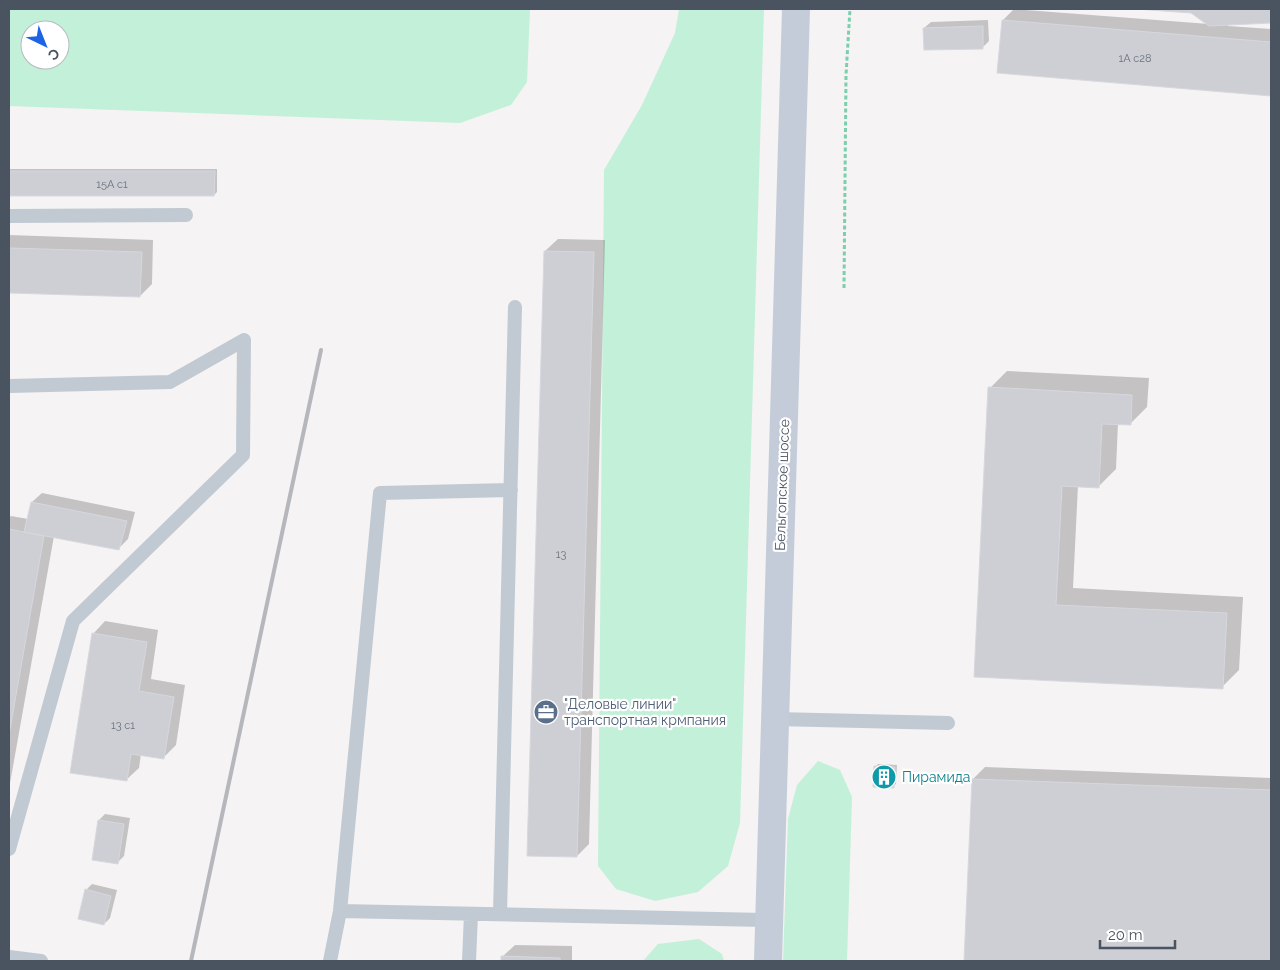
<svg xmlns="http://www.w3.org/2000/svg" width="1280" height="970" viewBox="0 0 1280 970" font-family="Raleway,sans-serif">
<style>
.green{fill:#c3f0d9;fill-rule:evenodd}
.shadow{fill:#0003}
.building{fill:#cdcfd5;stroke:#d7d8de}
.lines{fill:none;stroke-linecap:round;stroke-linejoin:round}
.path{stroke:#7bcfad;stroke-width:3;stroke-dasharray:4 2.5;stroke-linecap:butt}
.lane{stroke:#c1c9d2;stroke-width:14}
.secondary{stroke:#c4ccd9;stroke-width:28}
.rail{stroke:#b5b7bd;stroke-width:4}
.labels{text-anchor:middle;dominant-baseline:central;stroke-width:4.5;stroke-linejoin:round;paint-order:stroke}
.number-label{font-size:11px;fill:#6b737e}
.street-label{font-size:14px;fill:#4a5461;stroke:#fff}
.service-label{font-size:14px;fill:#4e5e75;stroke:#fff;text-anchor:start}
.culture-label{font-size:14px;fill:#0d838f;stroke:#fff;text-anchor:start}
</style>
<rect width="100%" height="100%" fill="#f5f3f3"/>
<!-- green -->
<path class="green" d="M9,9h521l-3,73 -16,23 -51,18 -451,-17zM30,30h30v30h-30z
M679,9h85l-24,814 -12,43 -30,26 -43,9 -39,-12 -18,-23 6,-696 38,-65 33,-72z
M818,761l22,9 12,27 -5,164h-64l5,-142 9,-34z
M699,939l23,15 2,7h-81l15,-17z"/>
<!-- shadow -->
<path class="shadow" d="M1014,9l195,15 -17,-12 -39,-3h118v13l-43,2v2l43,3v66l-273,-23 5,-52z
M988,20l1,21 -6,6 -59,-19 7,-6z
M9,169h208v23l-3,3h-205z
M9,235l144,5 -1,44 -12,12 -131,-4z
M558,239l47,1 -16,604 -12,12 -32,-605z
M1007,371l142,7 -2,29 -17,17 -12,-1 -2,46 -17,17 -21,-1 -5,103 170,9 -4,73 -17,17 -247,-12 15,-287z
M42,493l93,19 -7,27 -10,10 -64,-13 -45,253v-271l2,-2 17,3 4,-17z
M105,621l53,9 -7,49 34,6 -9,60 -13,13 -22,-4 -2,14 -13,12 -33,-146z
M878,764l19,1 -1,19 -3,2 -17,-20z
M985,767l286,11v183h-305l7,-182z
M105,814l25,4 -6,38 -6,6 -19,-42z
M92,884l25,6 -7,28 -6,6 -18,-34z
M515,945l57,1v15h-70v-4z"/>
<!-- building -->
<path class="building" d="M1136,9h135v14l-62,3 -18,-13z
M1002,20l269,22v54l-274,-23z
M983,26v23l-59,1 -1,-22z
M9,171h206l-1,25h-205z
M9,248l133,4 -2,45 -131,-4z
M544,251l50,1 -17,605 -50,-1z
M988,387l144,8 -1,30 -29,-1 -3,64 -37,-2 -6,119 171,8 -4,76 -249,-12z
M31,502l96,19 -8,29 -95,-18z
M9,529l35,7 -35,199z
M92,633l55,9 -8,49 35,6 -10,62 -33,-5 -4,27 -57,-8z
M874,766l21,1 -1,21 -21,-1z
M972,779l299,11v171h-307z
M98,820l26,4 -6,40 -26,-4z
M85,889l26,7 -7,29 -26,-6z
M501,956l59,2v3h-59z"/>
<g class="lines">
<!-- path -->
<path class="path" d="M844,288l2,-213 4,-66"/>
<!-- lane -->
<path class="lane" d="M9,216l177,-1
M9,386l161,-4 74,-42 -1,115 -170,166 -64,228
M775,719l173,4
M340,911l429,9
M500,914l15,-607
M9,957l32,4
M330,961l10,-50 40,-418 131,-3
M469,961l2,-47"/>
<!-- secondary -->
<path class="secondary" d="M768,961l28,-952"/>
<!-- rail -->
<path class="rail" d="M191,961l130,-611"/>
</g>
<!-- icons -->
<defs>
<symbol id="office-disc" viewBox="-11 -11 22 22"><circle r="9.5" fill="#5c6f8a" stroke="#fff"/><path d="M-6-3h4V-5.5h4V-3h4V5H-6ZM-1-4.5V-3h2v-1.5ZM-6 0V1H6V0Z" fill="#fff"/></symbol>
<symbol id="building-disc" viewBox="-11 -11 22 22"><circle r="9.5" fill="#0f9aa8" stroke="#fff"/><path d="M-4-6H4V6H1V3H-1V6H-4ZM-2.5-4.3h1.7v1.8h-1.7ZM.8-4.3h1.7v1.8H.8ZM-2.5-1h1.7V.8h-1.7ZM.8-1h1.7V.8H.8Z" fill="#fff"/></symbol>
</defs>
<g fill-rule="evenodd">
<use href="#office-disc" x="532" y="698" width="28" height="28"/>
<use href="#building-disc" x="870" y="763" width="28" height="28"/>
</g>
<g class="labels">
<!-- number labels -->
<g class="number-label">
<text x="1135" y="58">1А с28</text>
<text x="112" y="184">15А с1</text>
<text x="561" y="554">13</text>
<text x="123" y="725">13 с1</text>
</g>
<!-- street labels -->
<g class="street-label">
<text transform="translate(782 485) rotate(-88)">Бельгопское шоссе</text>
</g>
<!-- service labels -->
<g class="service-label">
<text x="564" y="704">"Деловые линии"<tspan x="564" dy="16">транспортная крмпания</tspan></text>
</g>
<!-- culture labels -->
<g class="culture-label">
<text x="902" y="777">Пирамида</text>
</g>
</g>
<!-- border -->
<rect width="1280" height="970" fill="none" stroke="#4a5461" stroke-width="20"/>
<!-- north arrow -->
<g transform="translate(45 45) rotate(137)"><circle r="24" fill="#ffffff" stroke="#b7bbc0"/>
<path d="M0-4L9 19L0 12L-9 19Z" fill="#1c63e6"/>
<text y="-8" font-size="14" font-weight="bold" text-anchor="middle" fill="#4a5461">С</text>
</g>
<!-- scale -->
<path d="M1100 940v8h75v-8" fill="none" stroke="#4a5461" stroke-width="2.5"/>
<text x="1108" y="940" font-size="15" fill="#4a5461" stroke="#ffffff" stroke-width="4" paint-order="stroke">20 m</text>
</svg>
